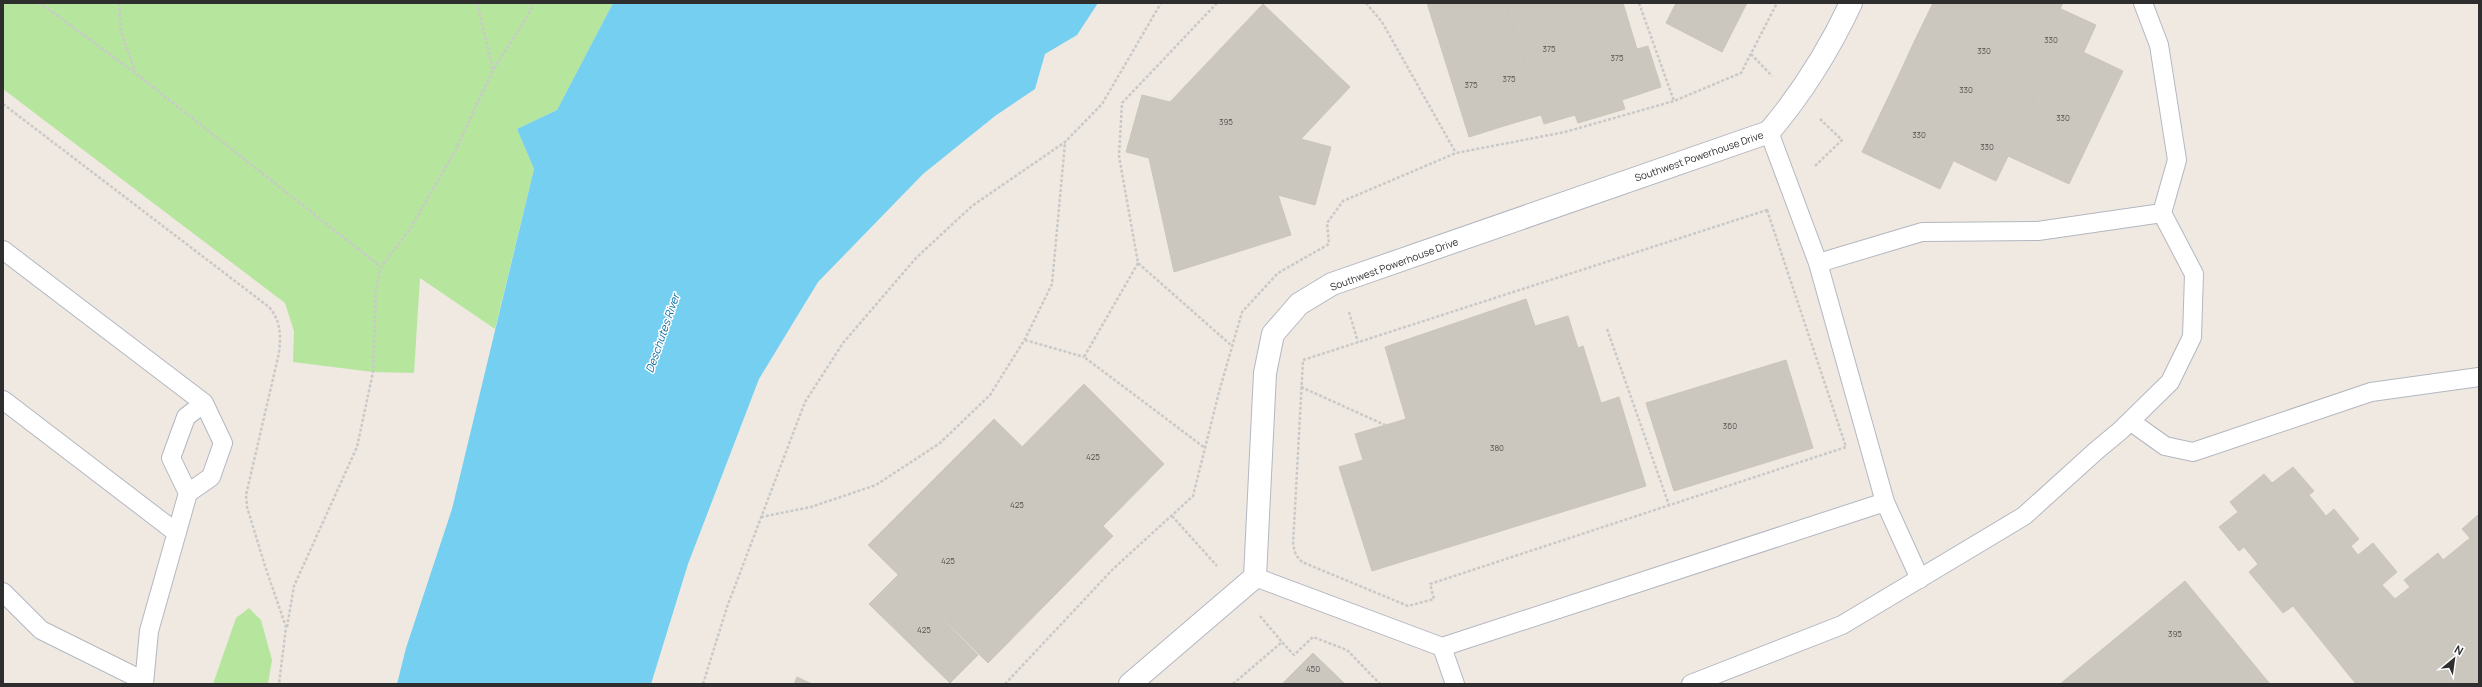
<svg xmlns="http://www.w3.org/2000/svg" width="2482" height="687" viewBox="0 0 2482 687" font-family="Manrope,sans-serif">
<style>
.green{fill:#b6e59e}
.water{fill:#75cff0}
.building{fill:#cbc7bf;stroke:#cbc5ba}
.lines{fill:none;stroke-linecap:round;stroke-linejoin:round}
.lane-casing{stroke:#b4b7c1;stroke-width:20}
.street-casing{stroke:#b4b7c1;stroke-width:24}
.path{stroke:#c9c9c9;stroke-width:2.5;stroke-dasharray:3 2;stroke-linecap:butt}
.lane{stroke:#fff;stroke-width:18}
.street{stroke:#fff;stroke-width:22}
.labels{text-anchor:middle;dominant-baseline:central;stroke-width:3;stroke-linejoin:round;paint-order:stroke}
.number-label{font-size:8px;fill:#555452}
.street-label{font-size:10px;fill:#2e2e2e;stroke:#fff}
.water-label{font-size:11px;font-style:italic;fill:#0d6fa3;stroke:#fff}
</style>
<rect width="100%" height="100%" fill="#efe9e1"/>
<!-- green -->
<path class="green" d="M3,3h610l-56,107 -40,19 17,40 -39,160 -75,-51 -6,95 -41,-1 -80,-10 1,-31 -9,-28 -282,-214z
M249,608l12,12 11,40 -4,24h-55l23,-66z"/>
<!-- water -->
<path class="water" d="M613,3h485l-21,32 -32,19 -10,35 -40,27 -72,58 -105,108 -59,97 -71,185 -37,120h-254l9,-36 46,-139 82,-340 -17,-40 40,-19z"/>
<!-- building -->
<path class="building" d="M1427,3h78l9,28 -36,11 26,84 -35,11z
M1505,3h33l6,19 25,-7 17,55 15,-5 14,47 -37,11 -3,-8 -31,9z
M1538,3h85l14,46 11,-3 13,41 -39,13 3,9 -10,3 -14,-47 -15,5 -17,-55 -25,7z
M1676,3h71l-25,49 -56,-29z
M1933,3h4l117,55 -19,41 -121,-57z
M1937,3h111l48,22 -20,44z
M2048,3h15l-3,6z
M1263,4l87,83 -49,52 30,8 -16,58 -37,-10 13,40 -117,37 -25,-114 -23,-6 16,-57 28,7z
M1514,31l27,84 -37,11 -26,-84z
M1914,42l121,57 -17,37 -121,-57z
M2083,52l40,19 -54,113 -61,-28 46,-98 22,11z
M1897,79l78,37 -35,73 -78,-37z
M1975,116l43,20 -22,45 -42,-20z
M1526,299l9,27 33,-10 10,32 5,-2 18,57 18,-6 27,89 -274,85 -33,-104 24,-7 -8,-26 51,-15 -21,-72z
M1786,360l27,88 -139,43 -28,-88z
M1084,384l80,80 -62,63 -80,-80z
M994,419l119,117 -62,63 -119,-118z
M2293,467l21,24 -5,4 17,21 8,-7 25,30 -8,7 7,9 15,-12 24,29 -15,13 13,14 15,-12 -6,-7 34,-27 5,7 27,-22 -8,-9 17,-15v170h-123l-63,-78 -10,7 -34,-41 9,-8 -14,-17 -5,4 -20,-24 19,-15 -8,-10 34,-28 8,9z
M932,481l119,118 -63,64 -120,-118z
M898,575l80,80 -28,28 -81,-79z
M2185,581l85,103h-210z
M1313,653l32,31h-63z
M797,677l15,7h-18z"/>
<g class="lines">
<defs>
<path id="lane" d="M3,250l201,153 19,40 -12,34 -23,16 -39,138 -5,53
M1818,263l104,-31 116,-1 124,-18
M3,400l174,133
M2130,421l35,25 28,6 178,-60 108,-15
M188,493l-17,-35 15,-41 18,-14
M1885,502l35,77
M1255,577l187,70 443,-145 -67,-239 -49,-131
M3,592l38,38 103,51
M1442,647l13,37
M1691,684l151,-59 182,-109 73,-66 23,-19 50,-49 22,-45 2,-63 -32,-61 15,-53 -18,-115 -16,-42"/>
<path id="street" d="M1130,684l125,-107 10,-204 8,-39 26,-30 33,-20 437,-152c33,-39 60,-82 82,-129"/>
</defs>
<!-- lane casing -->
<use href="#lane" class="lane-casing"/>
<!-- street casing -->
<use href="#street" class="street-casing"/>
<!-- path -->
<path class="path" d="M40,3l95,70 246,194
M119,3l2,28 14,41
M477,3l16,67
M1217,3l-95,100 -3,53 19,107 94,83
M1366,3l16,19 74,131
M1639,3l35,98
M1751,54l21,22
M3,104l266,203c12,14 12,29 10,46l-33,142 1,12 18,59 21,61 -7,57
M1815,166l27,-26 -22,-21
M1767,210l79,237 -416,137 4,15 -26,7 -106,-44 -6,-7 -3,-10 10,-185z
M1138,263l-54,94 121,91
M1349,312l9,30
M1607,329l62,176
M1025,340l59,17
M1301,387l84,38
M1172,516l45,50
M761,517l50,-10 65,-22 64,-42 50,-48 35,-56 27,-55 13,-141
M1260,616l22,26
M287,627l7,-41 63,-139 16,-75 3,-83 5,-22 29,-38 46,-80 37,-79 33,-51 7,-16
M703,684l24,-77 78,-205 38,-59 73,-85 56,-52 93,-64 37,-38 59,-101
M1005,684l108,-115 80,-73 26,-104 23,-80 36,-39 51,-29 -2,-21 16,-22 113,-48 109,-21 109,-31 67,-28 36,-70
M1233,684l49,-42 12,13 19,-18 34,13 33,34"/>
<!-- lane -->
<use href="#lane" class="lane"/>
<!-- street -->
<use href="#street" class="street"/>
</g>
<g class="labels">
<!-- number labels -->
<g class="number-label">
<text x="2051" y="39">330</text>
<text x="1549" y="48">375</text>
<text x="1984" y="50">330</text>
<text x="1617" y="57">375</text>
<text x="1509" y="78">375</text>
<text x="1471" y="84">375</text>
<text x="1966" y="89">330</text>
<text x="2063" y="117">330</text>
<text x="1226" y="121">395</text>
<text x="1919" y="134">330</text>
<text x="1987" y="146">330</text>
<text x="1730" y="425">360</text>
<text x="1497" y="447">380</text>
<text x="1093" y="456">425</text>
<text x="1017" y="504">425</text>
<text x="948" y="560">425</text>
<text x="924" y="629">425</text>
<text x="2175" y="633">395</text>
<text x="1313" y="668">450</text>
</g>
<!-- street labels -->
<g class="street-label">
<text transform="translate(1699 156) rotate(-19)">Southwest Powerhouse Drive</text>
<text transform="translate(1394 264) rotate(-20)">Southwest Powerhouse Drive</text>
</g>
<!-- water labels -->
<g class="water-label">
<text transform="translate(662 333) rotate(-71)">Deschutes River</text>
</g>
</g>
<!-- border -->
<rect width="2482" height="687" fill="none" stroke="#2e2e2e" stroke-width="8"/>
<!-- north arrow -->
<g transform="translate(2454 659) rotate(29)" stroke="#ffffff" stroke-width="3" paint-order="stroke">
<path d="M0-3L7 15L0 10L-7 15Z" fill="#2e2e2e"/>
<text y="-6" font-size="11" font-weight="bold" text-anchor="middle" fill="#2e2e2e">N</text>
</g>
</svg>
